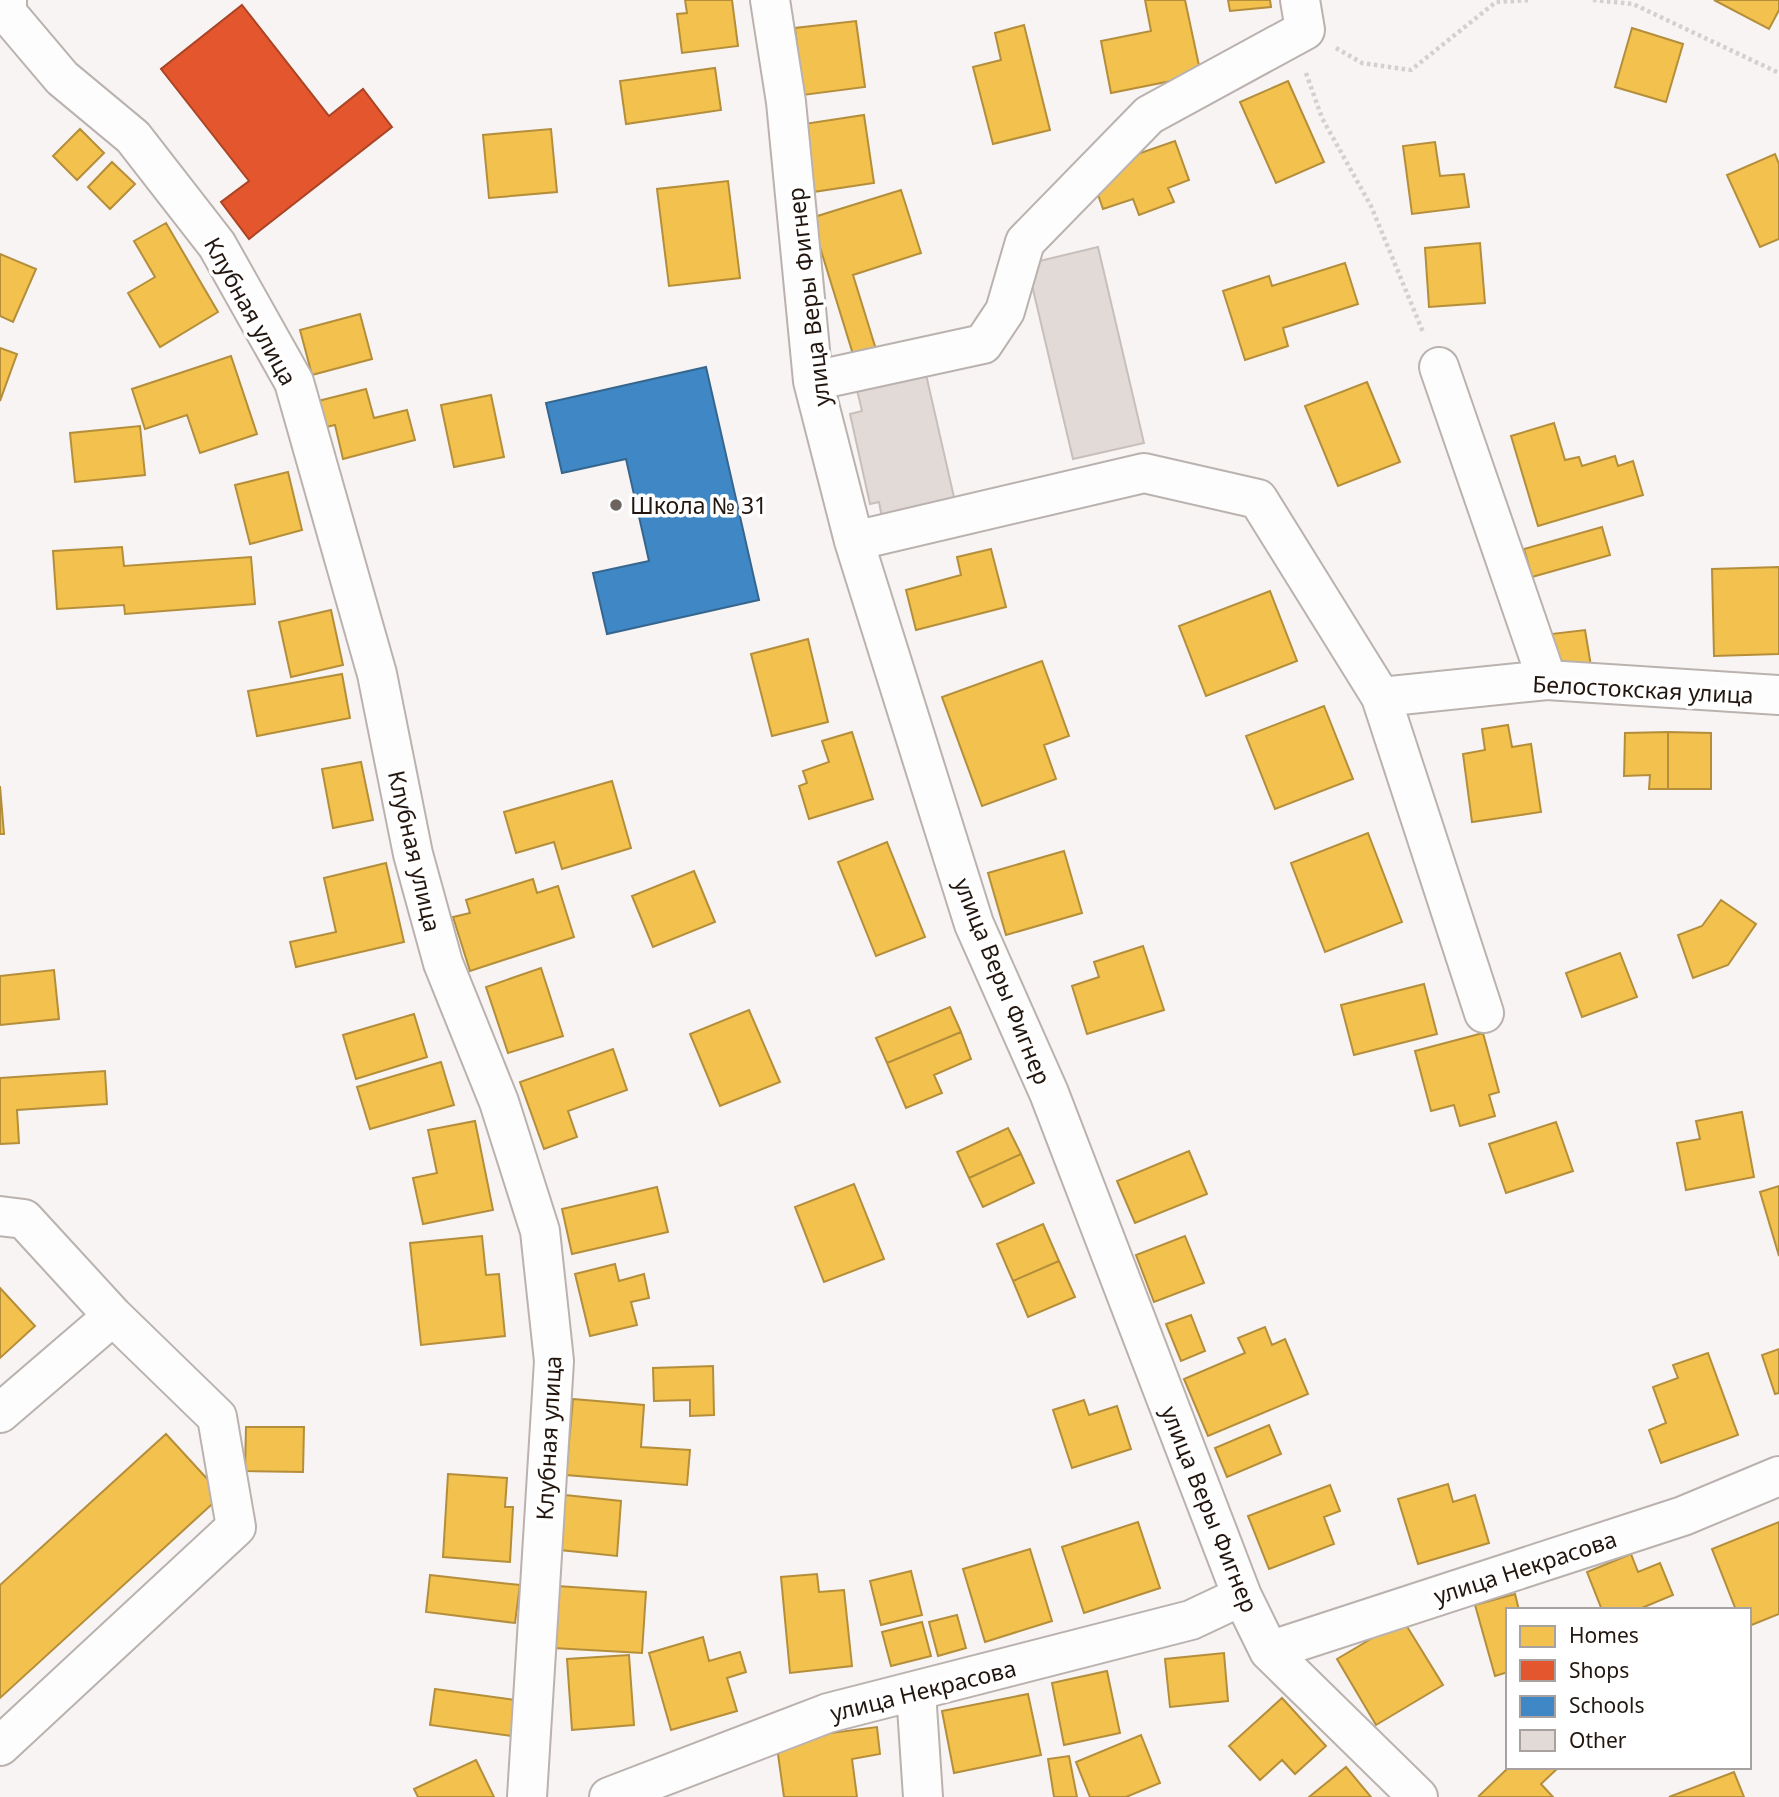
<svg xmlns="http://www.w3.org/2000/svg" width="1779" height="1797" viewBox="0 0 1779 1797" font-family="'Noto Sans',sans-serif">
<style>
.homes{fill:#f2c14e;stroke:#b48e3b;stroke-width:2}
.shops{fill:#e4572e;stroke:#aa4425;stroke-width:2}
.schools{fill:#3f88c5;stroke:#36668e;stroke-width:2}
.building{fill:#e2dad6;stroke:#c8bfbb;stroke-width:2}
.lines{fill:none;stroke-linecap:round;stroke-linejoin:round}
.minor-casing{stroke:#bab2ae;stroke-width:42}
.path{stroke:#d3d0cf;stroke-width:4.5;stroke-dasharray:3.5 3.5;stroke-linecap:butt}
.minor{stroke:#fefdfd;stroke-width:38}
.poi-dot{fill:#6d645f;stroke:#fff;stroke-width:2.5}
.labels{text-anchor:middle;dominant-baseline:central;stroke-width:7;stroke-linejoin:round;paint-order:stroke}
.street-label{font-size:23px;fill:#22160f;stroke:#fff}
.poi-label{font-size:23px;fill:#22160f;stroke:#fff;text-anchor:start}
</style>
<rect width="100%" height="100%" fill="#f8f4f3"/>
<!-- homes -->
<path class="homes" d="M685,0h47l6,46 -56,7 -5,-39 10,-1z
M1145,0h40l16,75 -90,18 -10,-52 50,-10z
M1228,0h42l1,7 -41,4z
M1714,0h65v10l-10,19z
M856,21l9,66 -62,8 -8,-67z
M1024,25l26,105 -57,14 -20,-77 28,-7 -6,-27z
M1632,28l51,16 -17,58 -51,-15z
M715,68l6,42 -95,14 -6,-43z
M1288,81l36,81 -48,21 -36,-81z
M864,115l10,68 -61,9 -9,-68z
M80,129l24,24 -27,27 -24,-24z
M551,129l6,63 -68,6 -6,-63z
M1175,141l14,39 -21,8 6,14 -35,13 -6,-16 -30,10 -8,-23 8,-20z
M1435,142l5,34 24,-2 5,33 -57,7 -9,-68z
M1775,154l4,10v75l-19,8 -33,-72z
M112,162l23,22 -25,25 -22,-22z
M728,181l12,97 -71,8 -12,-97z
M901,190l20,63 -68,22 25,81 -22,8 -45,-146z
M166,223l52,89 -58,35 -32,-54 27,-16 -21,-36z
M1480,243l5,60 -56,4 -4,-59z
M0,254l36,15 -23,53 -13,-6z
M1345,263l13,41 -75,24 5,18 -43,14 -22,-69 46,-15 3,10z
M360,314l12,45 -60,16 -12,-45z
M0,348l17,6 -17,47z
M231,356l26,78 -57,19 -13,-38 -42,14 -13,-40z
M1367,382l33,80 -62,24 -33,-80z
M366,389l8,29 33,-8 8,30 -72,19 -8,-34 -9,2 -8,-26z
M491,395l13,62 -50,10 -13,-62z
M1554,423l11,37 14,-3 3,9 33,-10 3,10 15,-5 10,34 -105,31 -27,-90z
M140,426l5,49 -70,7 -5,-49z
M288,472l14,58 -52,14 -15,-59z
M1602,527l8,28 -78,22 -8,-28z
M122,547l2,19 127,-9 4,47 -130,10 -1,-9 -67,4 -4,-58z
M991,549l15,58 -90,23 -10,-40 55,-15 -4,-18z
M1779,567v87l-65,2 -2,-87z
M1270,591l27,70 -91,35 -27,-70z
M331,610l12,55 -52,12 -12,-55z
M1585,630l6,36 -34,5 -6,-37z
M808,639l20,83 -56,14 -21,-82z
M1042,661l27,75 -25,9 12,34 -74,27 -40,-109z
M342,674l8,44 -93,18 -9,-45z
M1324,706l29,73 -78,30 -29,-73z
M1508,725l4,22 19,-3 10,68 -69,10 -9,-68 22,-4 -3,-21z
M852,732l21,67 -64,20 -10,-33 8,-3 -4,-12 26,-9 -7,-21z
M1668,732v57h-19l1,-14 -26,1 1,-43z
M1668,732l43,1v56h-43z
M361,762l12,58 -40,8 -11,-59z
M612,781l19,67 -69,21 -8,-27 -38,11 -12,-41z
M0,786l4,48h-4z
M1368,833l34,89 -77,30 -34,-89z
M887,842l38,95 -49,19 -38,-94z
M1064,851l18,62 -76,22 -18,-62z
M386,863l18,79 -108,25 -6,-25 46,-10 -12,-54z
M694,871l21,51 -62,25 -21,-51z
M533,879l4,14 21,-7 16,51 -104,34 -17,-54 17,-4 -4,-13z
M1721,900l35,24 -28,41 -35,13 -15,-43 24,-9z
M1143,946l21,64 -77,24 -15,-48 27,-9 -5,-15z
M1620,953l17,44 -55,20 -16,-44z
M541,968l22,68 -55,17 -22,-66z
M54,970l5,49 -59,6v-49z
M1424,984l13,50 -83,21 -13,-50z
M950,1007l11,25 -74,31 -11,-25z
M749,1010l31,72 -60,24 -30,-72z
M414,1014l13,43 -71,22 -13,-44z
M961,1032l10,27 -37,16 8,18 -36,15 -19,-45z
M1483,1033l16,59 -10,3 6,21 -35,10 -6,-21 -23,6 -16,-60z
M613,1049l14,41 -59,21 9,26 -33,12 -24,-67z
M441,1062l13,43 -84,24 -13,-42z
M105,1071l2,33 -90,6 2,33 -19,1v-66z
M1742,1112l12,65 -68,13 -9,-47 23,-4 -4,-18z
M475,1121l18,89 -70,14 -10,-46 24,-5 -9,-43z
M1556,1122l17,49 -67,22 -17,-49z
M1008,1128l13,26 -52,24 -12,-26z
M1189,1151l18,43 -72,29 -18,-42z
M1021,1154l13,29 -51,24 -14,-29z
M854,1184l30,75 -60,23 -29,-75z
M1779,1186v70l-19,-64z
M657,1187l11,45 -96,22 -10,-45z
M1043,1224l16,37 -46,20 -16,-37z
M482,1236l4,39 13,-1 6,62 -84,9 -11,-102z
M1185,1236l19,47 -50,19 -18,-47z
M1059,1261l16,36 -47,20 -15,-36z
M615,1264l4,17 25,-7 5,24 -18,4 6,23 -47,11 -15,-62z
M0,1288l35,38 -35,32z
M1191,1315l14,36 -24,10 -15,-37z
M1265,1327l7,18 13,-6 23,55 -100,42 -24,-57 61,-26 -7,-15z
M1779,1349v44l-4,1 -13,-39z
M1708,1353l30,82 -77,28 -12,-33 17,-7 -13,-36 25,-9 -5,-13z
M713,1366l1,49 -24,1v-16l-36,1 -1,-33z
M573,1399l71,6 -3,42 49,3 -3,35 -121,-10z
M1084,1400l5,15 28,-9 14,43 -59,19 -19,-58z
M1269,1425l12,29 -54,23 -12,-29z
M246,1427h58l-1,45 -58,-1z
M166,1434l56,61 -222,203v-113z
M448,1474l59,4 -2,29h8l-3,55 -67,-5z
M1448,1484l5,18 22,-7 14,48 -71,21 -20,-65z
M1330,1485l10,26 -16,6 10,27 -65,25 -21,-53z
M565,1495l56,6 -4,55 -57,-6z
M1138,1522l22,66 -76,25 -22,-66z
M1779,1522v92l-30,12v-16h-13l-24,-61z
M1030,1549l22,72 -67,21 -22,-73z
M1631,1554l7,18 22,-9 13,32 -36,15h-35l-15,-38z
M911,1571l11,44 -41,10 -11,-44z
M817,1574l2,18 25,-2 8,76 -62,7 -9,-96z
M430,1575l90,10 -5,38 -89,-11z
M557,1586l89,6 -4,61 -89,-5z
M1515,1594l4,16h-11v62l-13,4 -20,-71z
M957,1615l9,33 -28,8 -9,-34z
M1403,1620l40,65 -67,40 -39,-66z
M922,1622l9,34 -40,10 -9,-34z
M703,1637l6,24 31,-9 6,20 -19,6 10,33 -66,19 -22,-77z
M1224,1653l4,48 -58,6 -5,-48z
M629,1655l5,70 -62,5 -5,-71z
M1107,1671l13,62 -56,12 -12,-62z
M435,1689l81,11 -5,36 -81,-11z
M1028,1694l13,61 -87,18 -12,-62z
M1282,1698l44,48 -31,28 -13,-14 -22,20 -31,-34z
M877,1727l3,27 -28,5 5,38h-73l-8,-57z
M1141,1735l19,48 -34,14h-36l-14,-35z
M1069,1756l8,41h-23l-6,-38z
M476,1760l18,37h-76l-4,-8z
M1346,1767l25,30h-62z
M1509,1767h50l-18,17 12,13h-72l-2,-1z
M1734,1772l10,25h-75z"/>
<!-- shops -->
<path class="shops" d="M242,5l87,111 34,-27 29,38 -143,112 -28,-37 28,-21 -88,-112z"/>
<!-- schools -->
<path class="schools" d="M706,367l53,233 -152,34 -14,-61 56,-12 -23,-102 -64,14 -16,-70z"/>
<!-- building -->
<path class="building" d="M1098,247l46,196 -71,16 -46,-195z
M925,370l31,136 -73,17 -4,-21 -9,2 -20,-90 12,-3 -6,-25z"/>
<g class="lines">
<defs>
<path id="minor" d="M7,0v13l55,65 71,59 84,108 77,137 83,292 36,180 30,109 56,139 41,129 14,130 -27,436
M770,0l16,102 27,279 41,160 120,383 75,169 193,503 27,55 149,146
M1439,367l108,313
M813,381l170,-37 22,-33 20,-69 124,-127 156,-85 -5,-30
M854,541l290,-68 114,26 123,198 103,316
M1381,697l166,-17 232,15
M0,1216l24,3 89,97 104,101 19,110 -236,219
M0,1413l113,-97
M1269,1651l414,-135 96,-40
M916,1692l7,105
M609,1797l219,-84 363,-93 51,-24"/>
</defs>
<!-- minor casing -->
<use href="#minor" class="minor-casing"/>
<!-- path -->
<path class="path" d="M1593,0l40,4 146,69
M1336,48l26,15 49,7 85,-68 35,-2
M1306,73l16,45 49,88 52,126"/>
<!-- minor -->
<use href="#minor" class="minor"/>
</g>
<!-- markers -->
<circle class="poi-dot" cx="616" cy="505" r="7"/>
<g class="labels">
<!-- street labels -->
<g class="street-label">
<text transform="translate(808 297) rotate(-97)">улица Веры Фигнер</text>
<text transform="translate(251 311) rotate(61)">Клубная улица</text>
<text transform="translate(1643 689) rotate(3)">Белостокская улица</text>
<text transform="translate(415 851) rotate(77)">Клубная улица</text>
<text transform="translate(1003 981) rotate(68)">улица Веры Фигнер</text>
<text transform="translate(548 1438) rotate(-87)">Клубная улица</text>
<text transform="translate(1210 1509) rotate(68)">улица Веры Фигнер</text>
<text transform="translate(1525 1567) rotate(-18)">улица Некрасова</text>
<text transform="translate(923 1690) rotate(-14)">улица Некрасова</text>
</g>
<!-- poi labels -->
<g class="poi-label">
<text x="630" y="505">Школа № 31</text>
</g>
</g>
<!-- legend -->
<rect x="1506" y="1608" width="245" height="161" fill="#ffffff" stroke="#a7a29f" stroke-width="2"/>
<rect x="1520" y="1626" width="35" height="21" fill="#f2c14e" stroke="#a7a29f" stroke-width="2"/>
<text x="1569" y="1643" font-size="21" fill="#22160f">Homes</text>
<rect x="1520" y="1660" width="35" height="21" fill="#e4572e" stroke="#a7a29f" stroke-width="2"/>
<text x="1569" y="1678" font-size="21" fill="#22160f">Shops</text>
<rect x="1520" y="1696" width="35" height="21" fill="#3f88c5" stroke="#a7a29f" stroke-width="2"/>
<text x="1569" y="1713" font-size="21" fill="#22160f">Schools</text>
<rect x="1520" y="1730" width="35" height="21" fill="#e2dad6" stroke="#a7a29f" stroke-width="2"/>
<text x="1569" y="1748" font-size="21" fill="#22160f">Other</text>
</svg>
